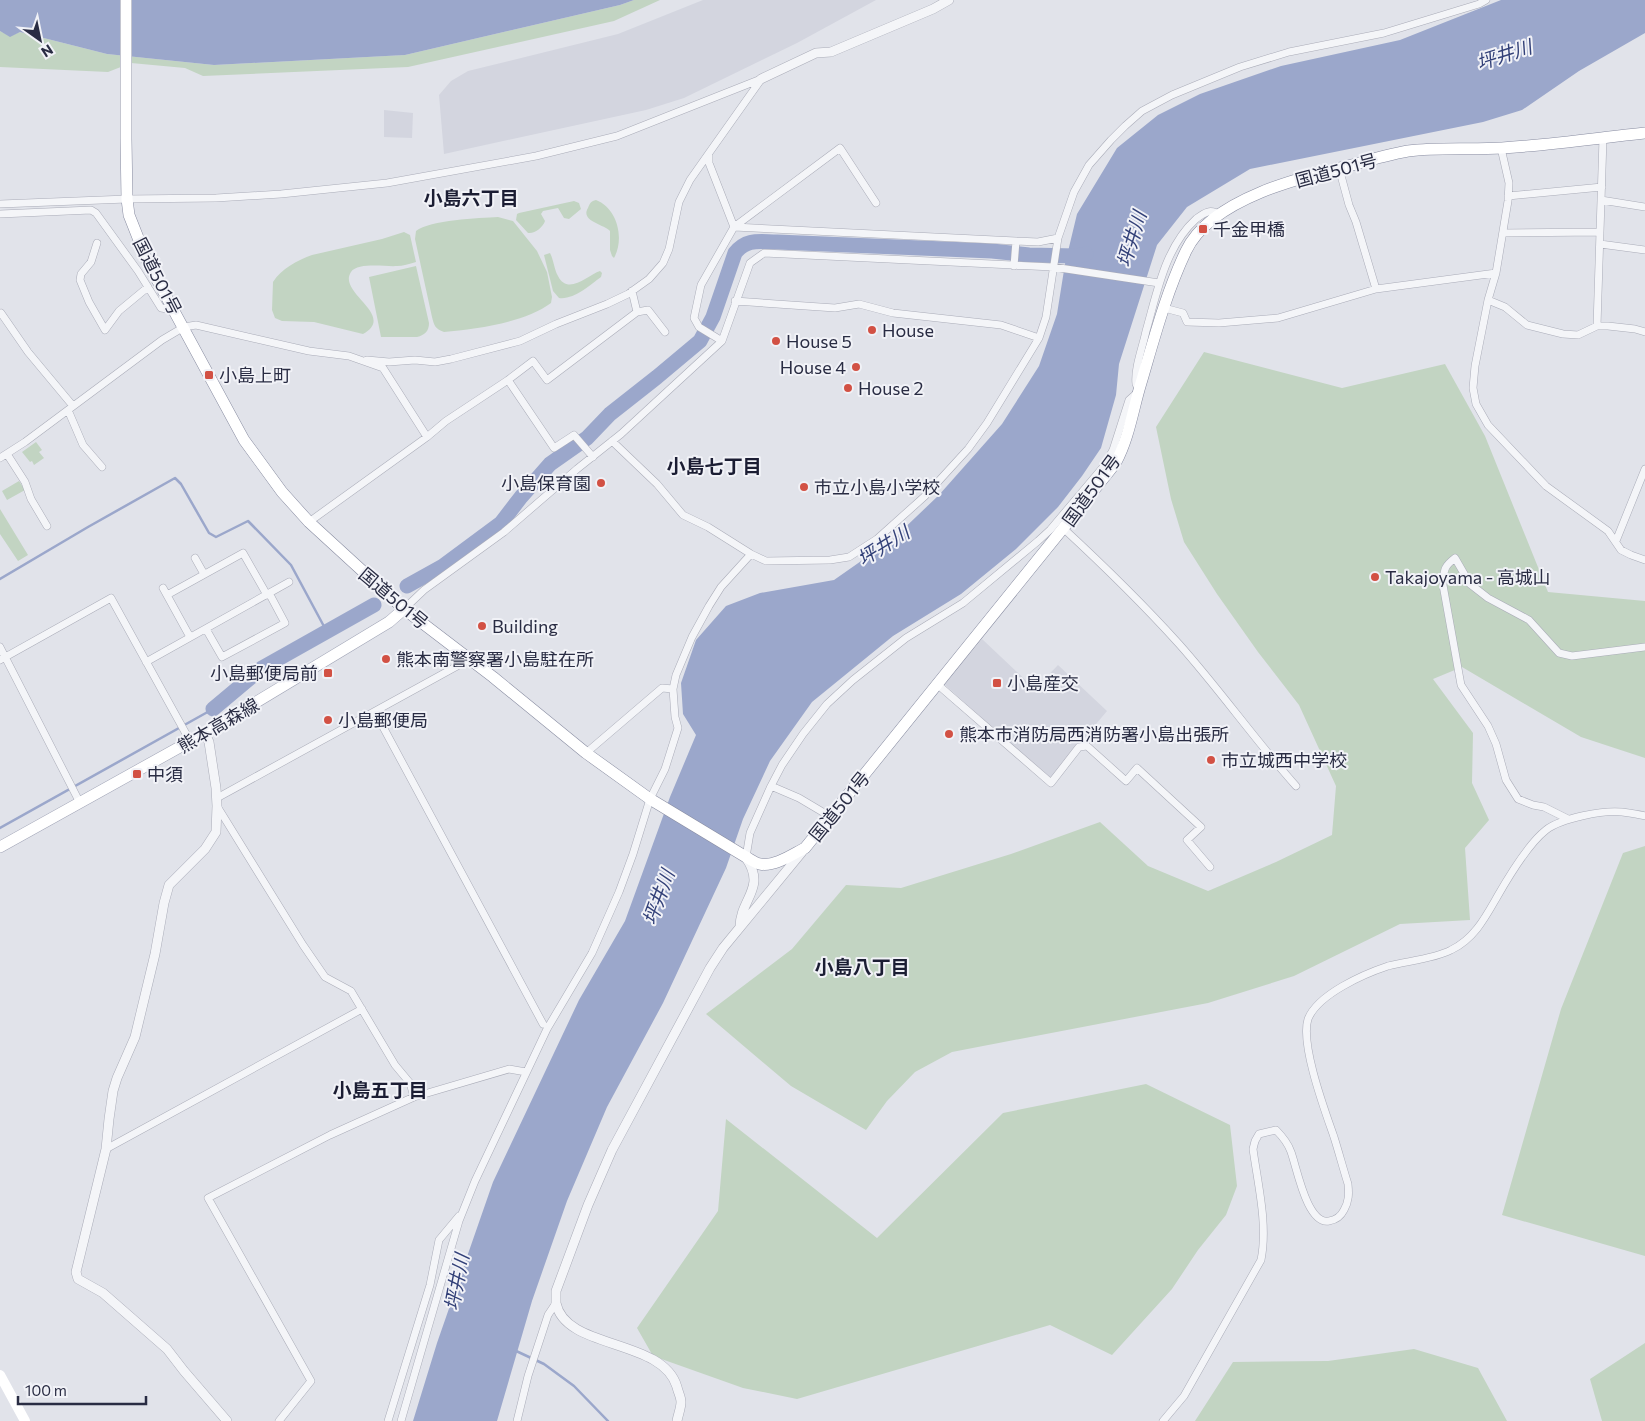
<svg xmlns="http://www.w3.org/2000/svg" width="1645" height="1421" viewBox="0 0 1645 1421" font-family="Commissioner,'Noto Sans JP',sans-serif">
<style>
.built{fill:#d3d5df}
.green{fill:#c2d4c2}
.water{fill:#9ba7cb}
.lines{fill:none;stroke-linecap:round;stroke-linejoin:round}
.stream{stroke:#9ba7cb;stroke-width:2.5}
.river{stroke:#9ba7cb;stroke-width:15}
.minor-casing{stroke:#aaacb8;stroke-width:8}
.tertiary-casing{stroke:#aaacb8;stroke-width:10}
.primary-casing{stroke:#a0a4b6;stroke-width:12}
.trunk-casing{stroke:#888ca1;stroke-width:12}
.minor{stroke:#f4f5f8;stroke-width:7}
.tertiary{stroke:#f4f5f8;stroke-width:9}
.secondary{stroke:#fff;stroke-width:10}
.primary{stroke:#fff;stroke-width:11}
.trunk{stroke:#fff;stroke-width:11}
.poi-dot{fill:#d25144;stroke:#f1f2f7;stroke-width:2}
.labels{text-anchor:middle;dominant-baseline:central;stroke-width:4;stroke-linejoin:round;paint-order:stroke}
.street-label{font-size:18px;fill:#292c43;stroke:#f1f2f7}
.poi-label{font-size:18px;fill:#292c43;stroke:#f1f2f7;text-anchor:start}
.water-label{font-size:19px;font-style:italic;fill:#324078;stroke:#f1f2f7}
.neighbourhood-label{font-size:19px;font-weight:bold;fill:#1b1d33;stroke:#f1f2f7}
</style>
<rect width="100%" height="100%" fill="#e1e3ea"/>
<!-- built -->
<path class="built" d="M703,0h173l-79,43 -113,55 -38,12 -202,44 -5,-59 12,-14 17,-10 150,-37z
M384,110l29,3 -1,25 -28,-1z
M982,639l53,50 23,-24 49,46 -57,68 -106,-95z"/>
<!-- green -->
<path class="green" d="M634,0h26l-46,21 -206,46 -205,9 -18,-8 -54,-5 -23,9 -108,-5v-36l10,5 10,-4 87,22 107,11 191,-10 215,-50z
M596,200c21,8 29,38 18,58l-2,-2 -2,-6v-19c-7,-7 -30,-10 -22,-23 2,-5 3,-7 8,-8z
M574,201l5,2 2,6 -12,10 -5,-1 -6,-10 -15,3 -2,3 4,7c-2,6 -10,13 -17,12l-12,-13 1,-6 2,-1z
M498,217l15,4 24,30 10,21 5,25 -1,6c-27,20 -75,26 -107,29 -9,-3 -10,-7 -12,-15l-17,-78 1,-8c14,-11 63,-13 82,-14z
M404,232l6,3 6,27c-7,2 -13,4 -19,4 -11,1 -39,-4 -46,6 -14,21 46,43 12,62l-49,-12 -32,-1 -7,-3 -3,-8 1,-28c8,-13 25,-22 39,-27l70,-16z
M550,253c4,8 4,16 8,23 10,20 30,-1 42,-5l2,2 -1,4c-11,8 -27,23 -42,21l-6,-7 -9,-36z
M416,266l13,57c0,8 -4,12 -12,14h-36l-12,-60z
M1204,352l138,36 103,-24 40,72 63,156 97,9v157l-64,-21 -119,-70 -29,12 40,54 -1,50 17,37 -24,28 5,72 -70,4 -106,52 -86,27 -256,49 -37,20 -28,29 -21,29 -75,-44 -85,-72 86,-65 54,-64 55,3 110,-34 89,-32 48,44 60,25 68,-29 56,-27 4,-49 -37,-81 -41,-53 -41,-58 -33,-52 -13,-43 -15,-72z
M36,442l6,8 -3,2 5,6 -10,7 -2,-4 -2,1 -8,-10z
M19,481l6,9 -18,10 -5,-9z
M0,509l28,46 -10,6 -18,-27z
M1645,846v410l-143,-41 59,-206 62,-156z
M1146,1084l84,41 7,61 -11,29 -28,35 -26,39 -60,66 -62,-30 -253,74 -54,-11 -90,-32 -16,-28 81,-117 8,-92 151,119 126,-125z
M1645,1343v78h-43l-12,-42z
M1414,1349l64,19 29,53h-312l38,-59 95,-1z"/>
<!-- water -->
<path class="water" d="M0,0h634l-14,5 -215,50 -191,10 -107,-11 -87,-22 -10,5 -10,-6z
M1501,0h144v33l-66,38 -57,39 -39,12 -233,47 -63,38 -30,38 -38,119 -3,31 -15,53 -19,28 -24,31 -42,42 -55,45 -68,42 -81,66 -42,59 -27,58 -17,49 -63,135 -56,104 -40,94 -35,100 -35,120h-84l24,-78 56,-161 86,-182 46,-79 45,-124 26,-62 -13,-21 -2,-31 15,-43 30,-34 34,-13 74,-13 60,-42 45,-43 63,-71 37,-58 18,-52 8,-50 12,-50 40,-66 41,-33 42,-21 81,-28 119,-26z"/>
<g class="lines">
<!-- stream -->
<path class="stream" d="M0,579l88,-52 87,-49 6,6 28,49 7,4 32,-16 4,4 39,40 36,67
M0,828l213,-119
M514,1350l30,14 30,22 34,35"/>
<!-- river -->
<path class="river" d="M407,586l36,-20 58,-43 20,-26 29,-33 37,-26 23,-24 47,-37 43,-36 13,-24 22,-64c12,-15 25,-11 42,-11l215,9 37,4 47,1 10,-2
M213,709l49,-41 112,-63"/>
<defs>
<path id="minor" d="M1501,148l8,35 -1,18 -12,72 -8,27 -13,66 -2,22 3,16 12,21 58,61 62,45 13,19 10,5 14,5
M1339,168l10,37 7,17 20,67
M1508,196l94,-9
M1601,200l44,7
M0,204l127,-5 89,-1 65,-4 106,-11 149,-27 81,-20 144,-57
M0,214l91,-4 5,3 42,58 23,37 13,2
M734,227l282,14 22,1 20,-4
M734,227l-25,-64v-10l51,-72
M1503,233l97,-1
M97,243l-6,19 -10,12 -1,6 9,22 16,28 14,-19 29,-24
M1600,244l45,6
M1014,266l2,-25
M1488,300l17,7 22,18 36,9 15,1 19,-9h11l27,3 10,3
M735,301l100,7 24,-4 34,9 108,12 38,13
M1164,308l19,5 4,9 32,1 59,-5 98,-29 120,-16
M637,312l11,-2 17,22
M1,313l27,39 45,54
M1597,326l6,-188
M722,341l-23,-14 -5,-9 7,-33 33,-58 106,-79 36,55
M367,360l22,2 26,-2 20,2 16,-3 69,-18 36,-17 51,-20 21,-10 21,-15 14,-16 6,-14 10,-47 11,-22 19,-27
M508,380l25,-19 14,19 90,-68 -5,-21
M68,410l15,35 19,22
M612,441l45,43 26,31 25,12 43,27 15,7 64,-1 19,-3 28,-18 48,-43 43,-47 19,-26 52,-85 7,-21 12,-79 16,-46 15,-27 22,-25 14,-14 17,-15 30,-16 68,-28 49,-15 95,-19 95,-29 7,-4
M7,454l18,28 6,17 16,27
M0,458l25,-16 137,-102 22,-13 12,-2 113,26 40,5 34,12 44,69
M309,522l118,-85 19,-16 62,-41 46,68 20,-13 19,22
M1063,528c40,37 79,75 116,116 41,46 76,96 117,142
M1616,541l29,-72
M195,558l9,16
M163,588l27,49
M167,595l76,-42 24,42
M404,609l20,-19 80,-58 73,-63 44,-35 101,-93 28,-78 14,-10 289,14 106,16
M206,629l16,28 63,-34 -16,-30
M0,647l80,156
M0,660l111,-62 79,143
M146,662l143,-80
M937,684l114,99 28,-36 8,-1 39,35 11,-13 64,59 -14,13 23,27
M375,712l168,312
M586,753l76,-65 11,1
M771,786l28,12 32,19
M217,798l253,-139
M217,806l86,139 22,32 26,14 44,74 15,18 4,14
M1568,819l-24,-12 -11,-2 -15,-6 -12,-19 -10,-36 -8,-18 -27,-41 -18,-100c1,-14 0,-18 12,-27l15,26 18,14 41,22 30,33 13,3 73,-9
M746,857l4,-24 21,-47 11,-21 21,-31 24,-30 26,-24 53,-42 57,-35 75,-62 12,-11 54,-64 9,-16 16,-50 10,-9c-1,-2 -2,-5 -3,-7 -2,-15 7,-38 10,-53 11,-38 19,-84 50,-112 8,-6 14,-11 24,-4
M106,1149l256,-140
M279,1421l32,-40 -103,-183 122,-63 84,-38 95,-28 17,3
M388,1421l42,-136 9,-45 20,-24
M401,1421l58,-200 16,-40 72,-152 45,-76 27,-61 14,-38 17,-55 15,-30 13,-41 -3,-11 -2,-28 3,-14 16,-38 17,-31 12,-19 30,-33
M517,1421l11,-45 20,-61 8,-12
M1163,1421l21,-25 77,-136c7,-35 -3,-75 -8,-111l2,-8 4,-7 17,-4c7,7 12,13 15,22 6,16 16,73 38,69 7,-1 12,-5 15,-11 5,-9 5,-16 4,-26 -5,-16 -9,-31 -14,-47 -9,-26 -34,-93 -26,-118 10,-25 56,-45 80,-53 19,-5 46,-7 63,-16 23,-11 34,-32 46,-53 12,-21 31,-53 49,-67 15,-12 58,-20 76,-18 8,1 16,2 23,4"/>
<path id="tertiary" d="M761,79l55,-26 15,-1 102,-43 16,-9
M205,733l4,9 7,46 1,18 -1,26 -11,17 -36,36 -5,18 -9,51 -20,83 -18,41 -4,13 -4,28 -3,30 -30,123 2,7 25,14 64,56 17,22 43,50
M740,927c0,-28 27,-39 6,-69
M677,1421c1,-6 4,-13 4,-19 0,-5 -3,-10 -4,-15 -14,-49 -112,-37 -121,-84 0,-4 0,-8 0,-12l32,-86 24,-55 98,-182 13,-20 79,-96"/>
<path id="primary" d="M0,847l205,-114 184,-111 15,-13"/>
<path id="trunk" d="M126,0v139l1,60 2,16 19,48 96,177 38,52 27,30 95,87 89,68 93,76 64,46 96,58c4,2 9,6 14,7 15,3 33,-10 45,-16l297,-368c5,-6 10,-12 14,-18 13,-24 17,-53 25,-79 13,-44 25,-90 45,-132 25,-53 119,-75 170,-87 17,-5 35,-10 52,-13 31,-4 63,-1 94,-3 48,-3 96,-10 143,-15"/>
</defs>
<!-- minor casing -->
<use href="#minor" class="minor-casing"/>
<!-- tertiary casing -->
<use href="#tertiary" class="tertiary-casing"/>
<!-- primary casing -->
<use href="#primary" class="primary-casing"/>
<!-- trunk casing -->
<use href="#trunk" class="trunk-casing"/>
<!-- minor -->
<use href="#minor" class="minor"/>
<!-- tertiary -->
<use href="#tertiary" class="tertiary"/>
<!-- secondary -->
<path class="secondary" d="M0,1375l25,46"/>
<!-- primary -->
<use href="#primary" class="primary"/>
<!-- trunk -->
<use href="#trunk" class="trunk"/>
</g>
<!-- markers -->
<g class="poi-dot">
<rect x="1198" y="224" width="10" height="10" rx="2.5"/>
<circle cx="872" cy="330" r="5"/>
<circle cx="776" cy="341" r="5"/>
<circle cx="856" cy="367" r="5"/>
<rect x="204" y="370" width="10" height="10" rx="2.5"/>
<circle cx="848" cy="388" r="5"/>
<circle cx="601" cy="483" r="5"/>
<circle cx="804" cy="487" r="5"/>
<circle cx="1375" cy="577" r="5"/>
<circle cx="482" cy="626" r="5"/>
<circle cx="386" cy="659" r="5"/>
<rect x="323" y="668" width="10" height="10" rx="2.5"/>
<rect x="992" y="678" width="10" height="10" rx="2.5"/>
<circle cx="328" cy="720" r="5"/>
<circle cx="949" cy="734" r="5"/>
<circle cx="1211" cy="760" r="5"/>
<rect x="132" y="769" width="10" height="10" rx="2.5"/>
</g>
<g class="labels">
<!-- street labels -->
<g class="street-label">
<text transform="translate(1336 170) rotate(-15)">国道501号</text>
<text transform="translate(158 276) rotate(63)">国道501号</text>
<text transform="translate(1091 490) rotate(-54)">国道501号</text>
<text transform="translate(394 598) rotate(40)">国道501号</text>
<text transform="translate(218 725) rotate(-30)">熊本高森線</text>
<text transform="translate(839 806) rotate(-51)">国道501号</text>
</g>
<!-- poi labels -->
<g class="poi-label">
<text x="1213" y="229">千金甲橋</text>
<text x="882" y="330">House</text>
<text x="786" y="341">House 5</text>
<text x="846" y="367" text-anchor="end">House 4</text>
<text x="219" y="375">小島上町</text>
<text x="858" y="388">House 2</text>
<text x="591" y="483" text-anchor="end">小島保育園</text>
<text x="814" y="487">市立小島小学校</text>
<text x="1385" y="577">Takajoyama - 高城山</text>
<text x="492" y="626">Building</text>
<text x="396" y="659">熊本南警察署小島駐在所</text>
<text x="318" y="673" text-anchor="end">小島郵便局前</text>
<text x="1007" y="683">小島産交</text>
<text x="338" y="720">小島郵便局</text>
<text x="959" y="734">熊本市消防局西消防署小島出張所</text>
<text x="1221" y="760">市立城西中学校</text>
<text x="147" y="774">中須</text>
</g>
<!-- water labels -->
<g class="water-label">
<text transform="translate(1504 54) rotate(-18)">坪井川</text>
<text transform="translate(1131 239) rotate(-73)">坪井川</text>
<text transform="translate(883 545) rotate(-32)">坪井川</text>
<text transform="translate(658 897) rotate(-70)">坪井川</text>
<text transform="translate(456 1282) rotate(-79)">坪井川</text>
</g>
<!-- neighbourhood labels -->
<g class="neighbourhood-label">
<text x="471" y="197">小島六丁目</text>
<text x="714" y="465">小島七丁目</text>
<text x="862" y="966">小島八丁目</text>
<text x="380" y="1089">小島五丁目</text>
</g>
</g>
<!-- north arrow -->
<g transform="translate(40 40) rotate(147)" stroke="#f1f2f7" stroke-width="4" paint-order="stroke">
<path d="M0-4L9 19L0 12L-9 19Z" fill="#292c43"/>
<text y="-8" font-size="14" font-weight="bold" text-anchor="middle" fill="#292c43">N</text>
</g>
<!-- scale -->
<path d="M18 1396v8h128v-8" fill="none" stroke="#292c43" stroke-width="2.5"/>
<text x="25" y="1396" font-size="15" fill="#292c43" stroke="#f1f2f7" stroke-width="4" paint-order="stroke">100 m</text>
</svg>
